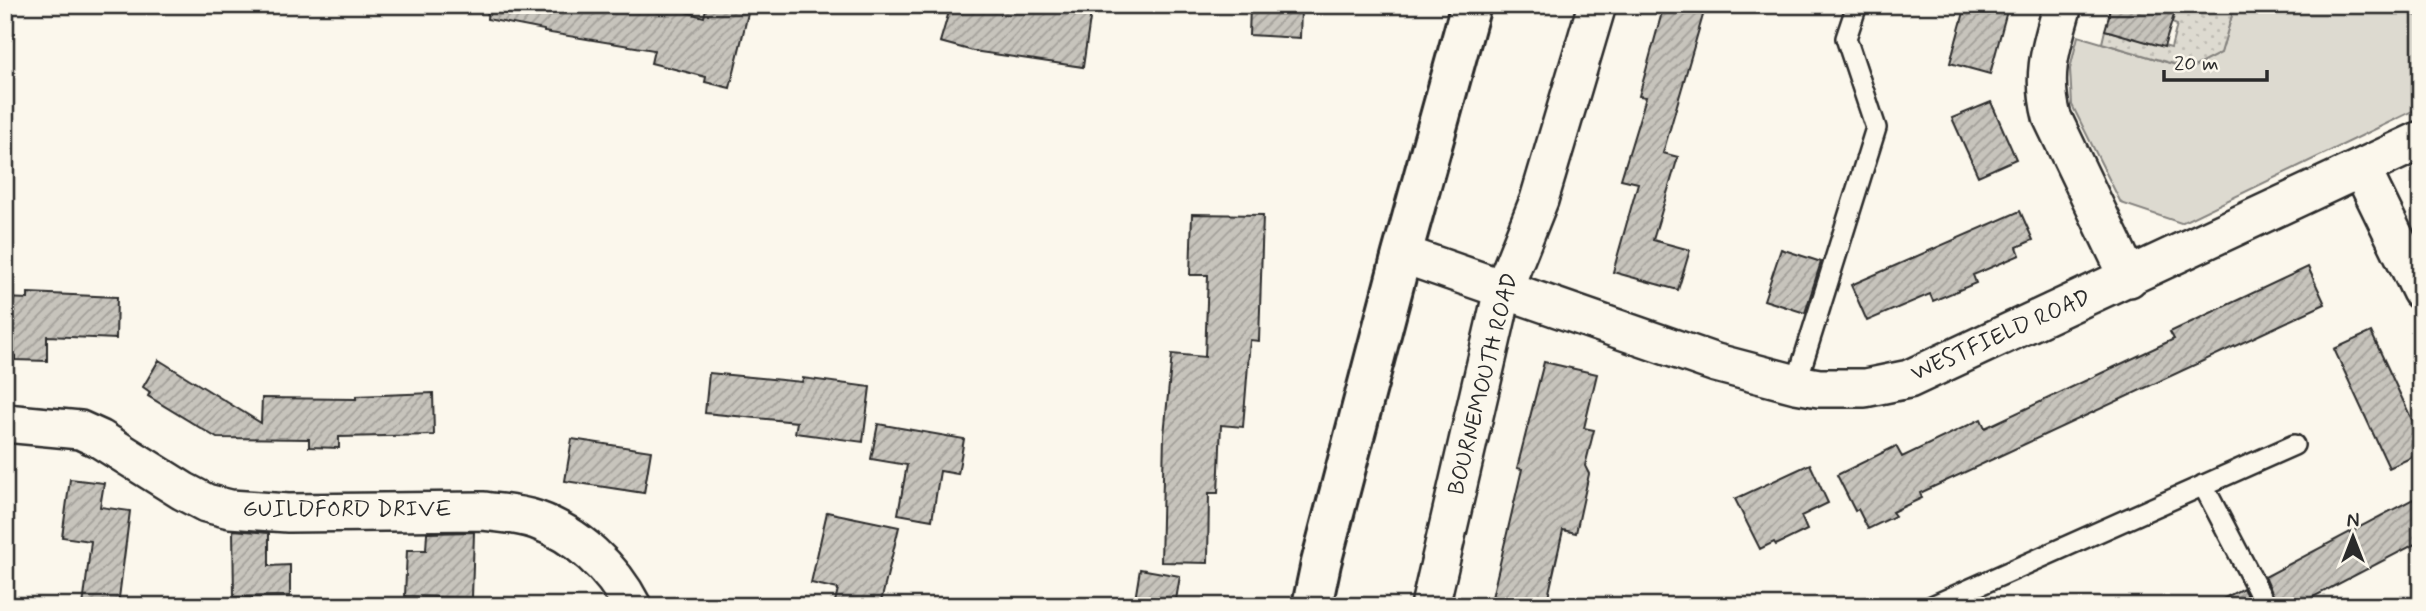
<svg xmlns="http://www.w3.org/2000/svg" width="2426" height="611" viewBox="0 0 2426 611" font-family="Mynerve,sans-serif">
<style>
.grass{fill:#dddad0;stroke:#84827e;stroke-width:2}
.park{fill:url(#park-dots);stroke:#84827e;stroke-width:2}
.building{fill:url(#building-hatch);stroke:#2b2b2b;stroke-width:2}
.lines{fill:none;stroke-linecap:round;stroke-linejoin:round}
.service-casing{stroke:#2b2b2b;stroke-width:24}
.minor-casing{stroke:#2b2b2b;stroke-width:42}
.tertiary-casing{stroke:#2b2b2b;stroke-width:44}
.service{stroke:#fbf7ec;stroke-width:19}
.minor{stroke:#fbf7ec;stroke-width:37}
.tertiary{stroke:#fbf7ec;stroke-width:38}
.labels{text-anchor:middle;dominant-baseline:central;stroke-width:7;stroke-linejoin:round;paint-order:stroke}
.street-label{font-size:23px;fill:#2b2b2b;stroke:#fbf7ec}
</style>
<defs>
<pattern id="park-dots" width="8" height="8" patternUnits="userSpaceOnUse" patternTransform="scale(1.75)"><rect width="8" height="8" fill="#dddad0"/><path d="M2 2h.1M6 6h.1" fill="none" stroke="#bebbb3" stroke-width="1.8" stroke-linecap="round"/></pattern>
<pattern id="building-hatch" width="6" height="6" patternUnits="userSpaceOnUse" patternTransform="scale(1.75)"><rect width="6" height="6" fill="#c7c4bc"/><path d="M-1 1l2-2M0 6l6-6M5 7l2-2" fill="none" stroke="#a29f99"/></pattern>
</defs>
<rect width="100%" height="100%" fill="#fbf7ec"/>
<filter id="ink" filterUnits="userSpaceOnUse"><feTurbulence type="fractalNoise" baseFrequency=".0143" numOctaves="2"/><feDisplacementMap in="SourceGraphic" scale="14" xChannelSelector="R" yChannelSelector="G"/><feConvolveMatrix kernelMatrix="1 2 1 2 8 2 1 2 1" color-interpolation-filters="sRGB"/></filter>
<g filter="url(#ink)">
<!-- grass -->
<path class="grass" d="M2235,5h146l40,12v90l-240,116 -60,-20 -49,-98 -2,-36 8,-33 112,33 31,-17z"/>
<!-- park -->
<path class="park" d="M2177,5h58l-14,48 -31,16 -88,-26 3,-13 66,18 6,-23 -5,-2z"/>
<!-- building -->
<path class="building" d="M488,5h171l45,12 3,-12h43l-20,83 -25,-6 1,-5 -55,-14 3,-13 -110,-18v-2l-57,-11z
M951,5h90l50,7 -8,55 -110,-16 -33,-9z
M1664,5h42l-43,148 15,4 -25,83 37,10 -12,40 -65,-18 25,-89 -17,-4 25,-82 -7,-1z
M1966,5h21l20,6 -17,63 -40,-11z
M2109,5h68l-13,42 -59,-17 4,-14z
M1250,7l51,2 -1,29 -51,-3z
M1991,102l25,57 -38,17 -26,-58z
M2020,211l13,29 -16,7 3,8 -47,20 3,8 -43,18 -3,-7 -63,27 -16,-36z
M1192,214l71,1 -4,126 -9,-1 -7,87 -22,-2 -3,68h-9l-1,70 -47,-1 3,-127 8,-81 33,3 3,-82h-18z
M1781,249l40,13 -16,51 -41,-13z
M2308,267l17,37 -405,189 2,5 -30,14 3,4 -27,13 -10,-20 -3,2 -18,-36 59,-29 6,11 79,-38 4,9 189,-89 -4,-7z
M28,293l89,4 -1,42 -69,-3v25l-32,-1v-4h-10v-58l23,1z
M2371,332l50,107v14l-32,15 -55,-119z
M159,360l102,63 1,-25 94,1v-3l77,-3 1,42 -95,2v11l-30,-1v-8l-92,-1 -69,-42 2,-4 -7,-5z
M1544,362l53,12 -13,54 10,2 -9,36 4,8 -13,59 -13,-3 -17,76h-56l32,-137 -5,-1z
M709,373l93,9 1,-4 67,9 -7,55 -68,-9 2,-11 -92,-9z
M878,424l86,15 -6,35 -18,-3 -8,49 -34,-6 9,-49 -36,-6z
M572,439l79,12 -7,42 -79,-12z
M1810,464l18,39 -27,13 6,14 -31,15 -2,-3 -14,7 -25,-50z
M70,479l34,4 -4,24 30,4 -12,95h-35l8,-65 -29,-4z
M2413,499l8,16v26l-125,65h-18l-13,-29z
M827,512l72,15 -19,79h-46l4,-17 -27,-6z
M233,530l36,3v33l21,-1v31l-56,1z
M474,532l-2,66 -67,-2 2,-46h19l1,-17z
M1140,569l40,7 -5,30h-41z
M2243,588l9,18h-42z"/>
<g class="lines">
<defs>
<path id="service" d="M1796,384l80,-256 -30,-90 11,-33
M2203,485l63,121
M1932,606l362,-161"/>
<path id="minor" d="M2063,5c-12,42 -22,69 -11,112l77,161
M2361,168l60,123
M1402,254l314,109 80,21 23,4h46l44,-9 512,-239
M5,423l75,7 20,9 83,52 23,12 24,6 58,4 194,-2c19,2 36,3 54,9 40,14 77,48 96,86
M1430,606l73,-316 36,-90 58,-195"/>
<path id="tertiary" d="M1312,606l9,-43 81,-309 69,-249"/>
</defs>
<!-- service casing -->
<use href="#service" class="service-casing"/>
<!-- minor casing -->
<use href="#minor" class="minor-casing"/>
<!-- tertiary casing -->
<use href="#tertiary" class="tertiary-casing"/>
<!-- service -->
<use href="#service" class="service"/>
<!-- minor -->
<use href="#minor" class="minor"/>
<!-- tertiary -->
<use href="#tertiary" class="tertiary"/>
</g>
</g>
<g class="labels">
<!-- street labels -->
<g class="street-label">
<text transform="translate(2001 336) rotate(-24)">WESTFIELD ROAD</text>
<text transform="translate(1484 384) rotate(-76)">BOURNEMOUTH ROAD</text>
<text x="347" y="510">GUILDFORD DRIVE</text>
</g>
</g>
<!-- margin -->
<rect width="2426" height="611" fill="none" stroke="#fbf7ec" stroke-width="28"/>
<rect x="14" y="14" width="2398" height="583" fill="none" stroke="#2b2b2b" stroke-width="2.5" filter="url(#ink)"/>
<!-- north arrow -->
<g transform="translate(2353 537)" stroke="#fbf7ec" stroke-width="5" paint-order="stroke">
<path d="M0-5L12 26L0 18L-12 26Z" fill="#2b2b2b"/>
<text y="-10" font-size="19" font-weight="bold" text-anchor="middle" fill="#2b2b2b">N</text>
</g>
<!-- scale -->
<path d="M2164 70v10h103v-10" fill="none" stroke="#2b2b2b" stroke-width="3.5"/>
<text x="2174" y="70" font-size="21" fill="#2b2b2b" stroke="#fbf7ec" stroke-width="5" paint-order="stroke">20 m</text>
</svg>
